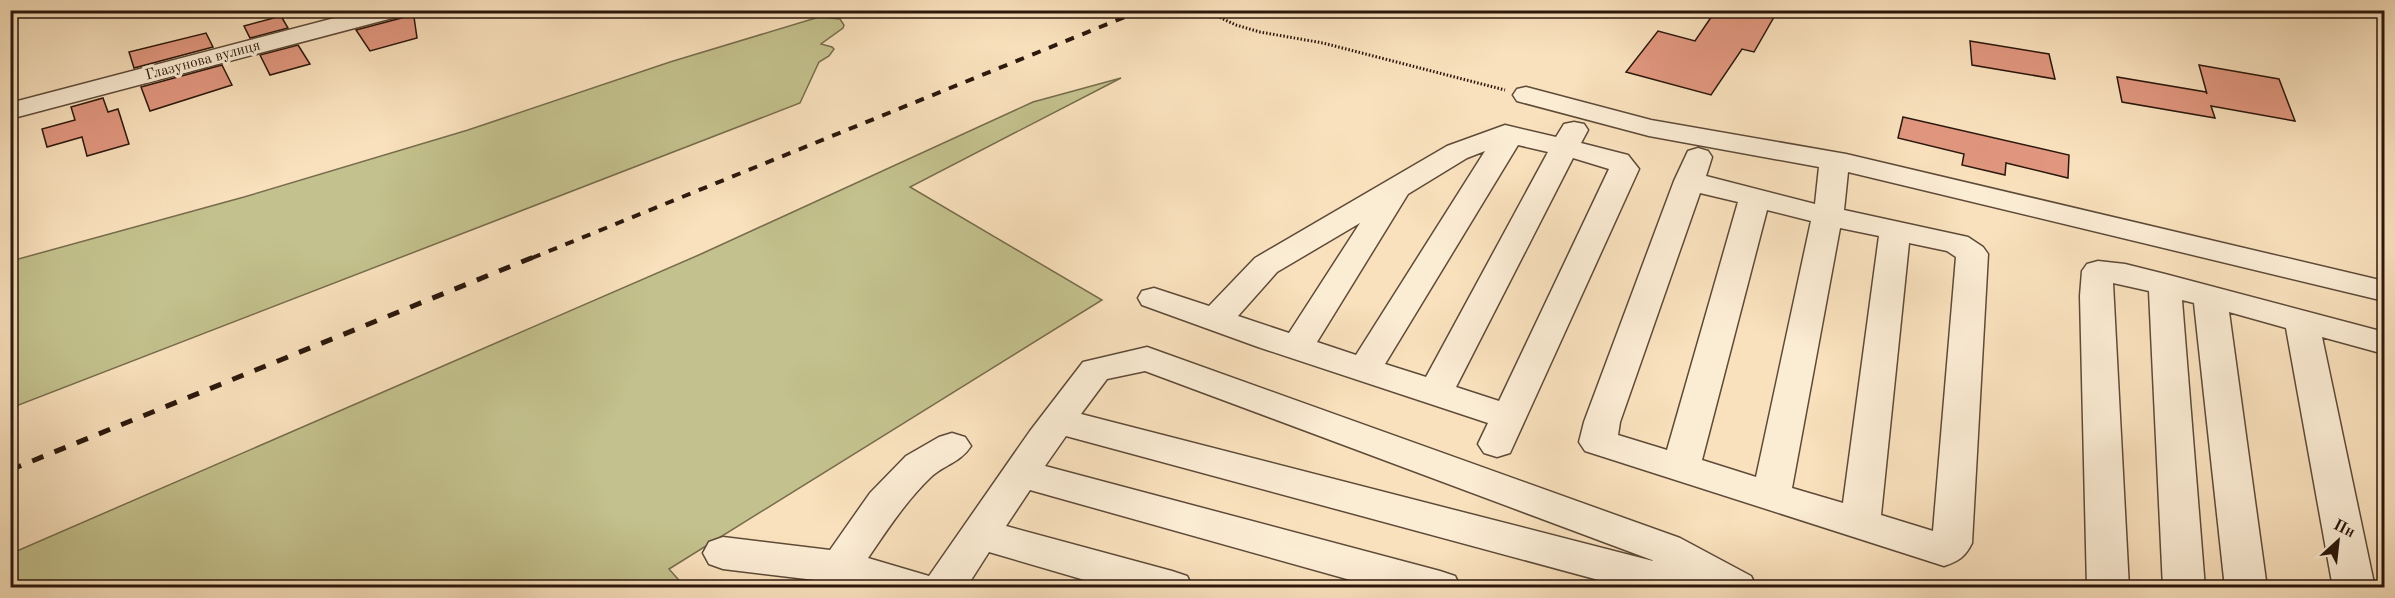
<svg xmlns="http://www.w3.org/2000/svg" width="2395" height="598" viewBox="0 0 2395 598" font-family="'Old Standard TT',serif">
<style>
.green{fill:#c3c18d;stroke:#776c4c;stroke-width:1.5}
.building{fill:#e1977f;stroke:#2b170c;stroke-width:1.5}
.lines{fill:none;stroke-linecap:round;stroke-linejoin:round}
.minor-casing{stroke:#5e4a38;stroke-width:3}
.path{stroke:#2b170c;stroke-width:3;stroke-dasharray:1.5 2;stroke-linecap:butt}
.minor{fill:#fbecd4;fill-rule:evenodd}
.rail-far1{stroke:#2b170c;stroke-width:4;stroke-dasharray:9 9;stroke-linecap:butt}
.rail{stroke:#2b170c;stroke-width:5;stroke-dasharray:12 12;stroke-linecap:butt}
.labels{text-anchor:middle;dominant-baseline:central;stroke-width:6;stroke-linejoin:round;paint-order:stroke}
.far-street-label{font-size:15px;fill:#2b170c;stroke:#fbecd4}
</style>
<rect width="100%" height="100%" fill="#f9e1bd"/>
<filter id="stains"><feTurbulence type="fractalNoise" baseFrequency=".00333" numOctaves="4"/><feColorMatrix values="0 0 0 0 .2 0 0 0 0 .09 0 0 0 0 .02 0 0 0 .5 -.17"/></filter>
<radialGradient id="worn" r=".72"><stop offset=".6" stop-color="#630" stop-opacity="0"/><stop offset="1" stop-color="#630" stop-opacity=".3"/></radialGradient>
<!-- green -->
<path class="green" d="M819,17l21,2 4,6 -1,3 -22,16 11,3 2,2 -5,7 -10,6 -19,41 -789,305v-147l233,-64 224,-67 202,-68z
M1121,78l-211,109 192,113 -433,269 16,18h-674l-1,-33 691,-300 332,-152z"/>
<!-- building -->
<path class="building" d="M409,10h4l4,28 -47,13 -14,-21 49,-13z
M1716,10h62l-24,42 -12,-3 -31,46 -85,-23 32,-41 37,10z
M281,16l7,12 -38,10 -6,-12z
M206,33l7,14 -79,21 -5,-16z
M1970,41l79,13 6,25 -83,-14z
M298,45l12,19 -40,11 -10,-20z
M222,65l10,20 -82,26 -9,-24z
M2199,65l80,14 16,42 -84,-15 4,12 -93,-16 -5,-25 89,15 1,2z
M103,98l5,14 10,-3 11,35 -42,12 -5,-19 -35,10 -5,-18 33,-9 -4,-13z
M1903,117l166,38 -1,23 -62,-15 -1,12 -43,-10 2,-11 -66,-16z"/>
<g class="lines">
<defs>
<path id="minor" d="M365,10h42l-3,5 -394,104v-16z
M1526,87l125,33 195,34 538,127v20l-536,-129 -4,38 124,27 15,10 5,7 -16,289c-7,14 -13,18 -28,23l-359,-115 -6,-9 5,-20 90,-241 14,-30 10,-3 10,3 4,6 -6,19 109,28 4,-37 -170,-31 -132,-35 -4,-6 4,-6zM1700,193l38,9 -71,248 -49,-15 2,-13zM1767,210l44,11 -55,256 -54,-17zM1840,228l39,8 -36,267 -51,-15zM1909,243l38,8 9,6 -23,274 -52,-16z
M1574,122l10,2 4,6 -7,13 47,12 11,14 -129,284 -13,4 -13,-4 -6,-9 10,-21 -230,-76 -116,-42 -4,-7 4,-7 12,-3 55,18 46,-48 192,-112 58,-21 51,12 8,-13zM1518,145l30,7 -122,225 -41,-13zM1485,151l-129,204 -39,-13 91,-148 59,-36zM1573,158l36,11 -110,232 -43,-14zM1360,223l-71,110 -51,-17 39,-44z
M2098,261l27,3 40,10 219,58v22l-62,-17 53,251h-42l-47,-260 -57,-16 38,276h-42l-31,-285 -12,-3 23,288h-42l-14,-297 -36,-8 16,305h-42l-7,-292 2,-25 5,-7z
M1147,347l533,191 71,38 6,12h-129l-562,-152 -21,30 395,105 15,5 6,12h-82l-349,-98 -24,36 166,45 15,5 6,12h-81l-123,-36 -23,36h-111l-15,-5 -117,-14 -14,-5 -6,-11 6,-11 14,-5 107,13 40,-57 36,-37 33,-19 13,-4 13,4 6,9c-10,16 -27,19 -40,31 -25,24 -44,53 -63,81l61,18 101,-145 53,-69zM1145,371l507,189 1,1 -572,-147 26,-35z"/>
</defs>
<!-- minor casing -->
<use href="#minor" class="minor-casing"/>
<!-- path -->
<path class="path" d="M1204,10l32,15 24,7 63,11 182,47"/>
<!-- minor -->
<use href="#minor" class="minor"/>
<!-- rail-far1 -->
<path class="rail-far1" d="M532,258l610,-248"/>
<!-- rail -->
<path class="rail" d="M10,470l526,-214"/>
</g>
<g class="labels">
<!-- far-street labels -->
<g class="far-street-label">
<text transform="translate(203 61) rotate(-15)">Глазунова вулиця</text>
</g>
</g>
<!-- margin -->
<rect width="2395" height="598" fill="none" stroke="#f9e1bd" stroke-width="36"/>
<rect x="12" y="12" width="2371" height="574" fill="none" stroke="#2b170c" stroke-width="3"/>
<rect x="18" y="18" width="2359" height="562" fill="none" stroke="#2b170c" stroke-width="1.5"/>
<!-- north arrow -->
<g transform="translate(2338 541) rotate(27)" stroke="#fbecd4" stroke-width="4.5" paint-order="stroke">
<path d="M0-4.5L10 22L0 15L-10 22Z" fill="#2b170c"/>
<text y="-9" font-size="16" font-weight="bold" text-anchor="middle" fill="#2b170c">Пн</text>
</g>
<rect width="100%" height="100%" filter="url(#stains)"/>
<rect width="100%" height="100%" fill="url(#worn)"/>
</svg>
